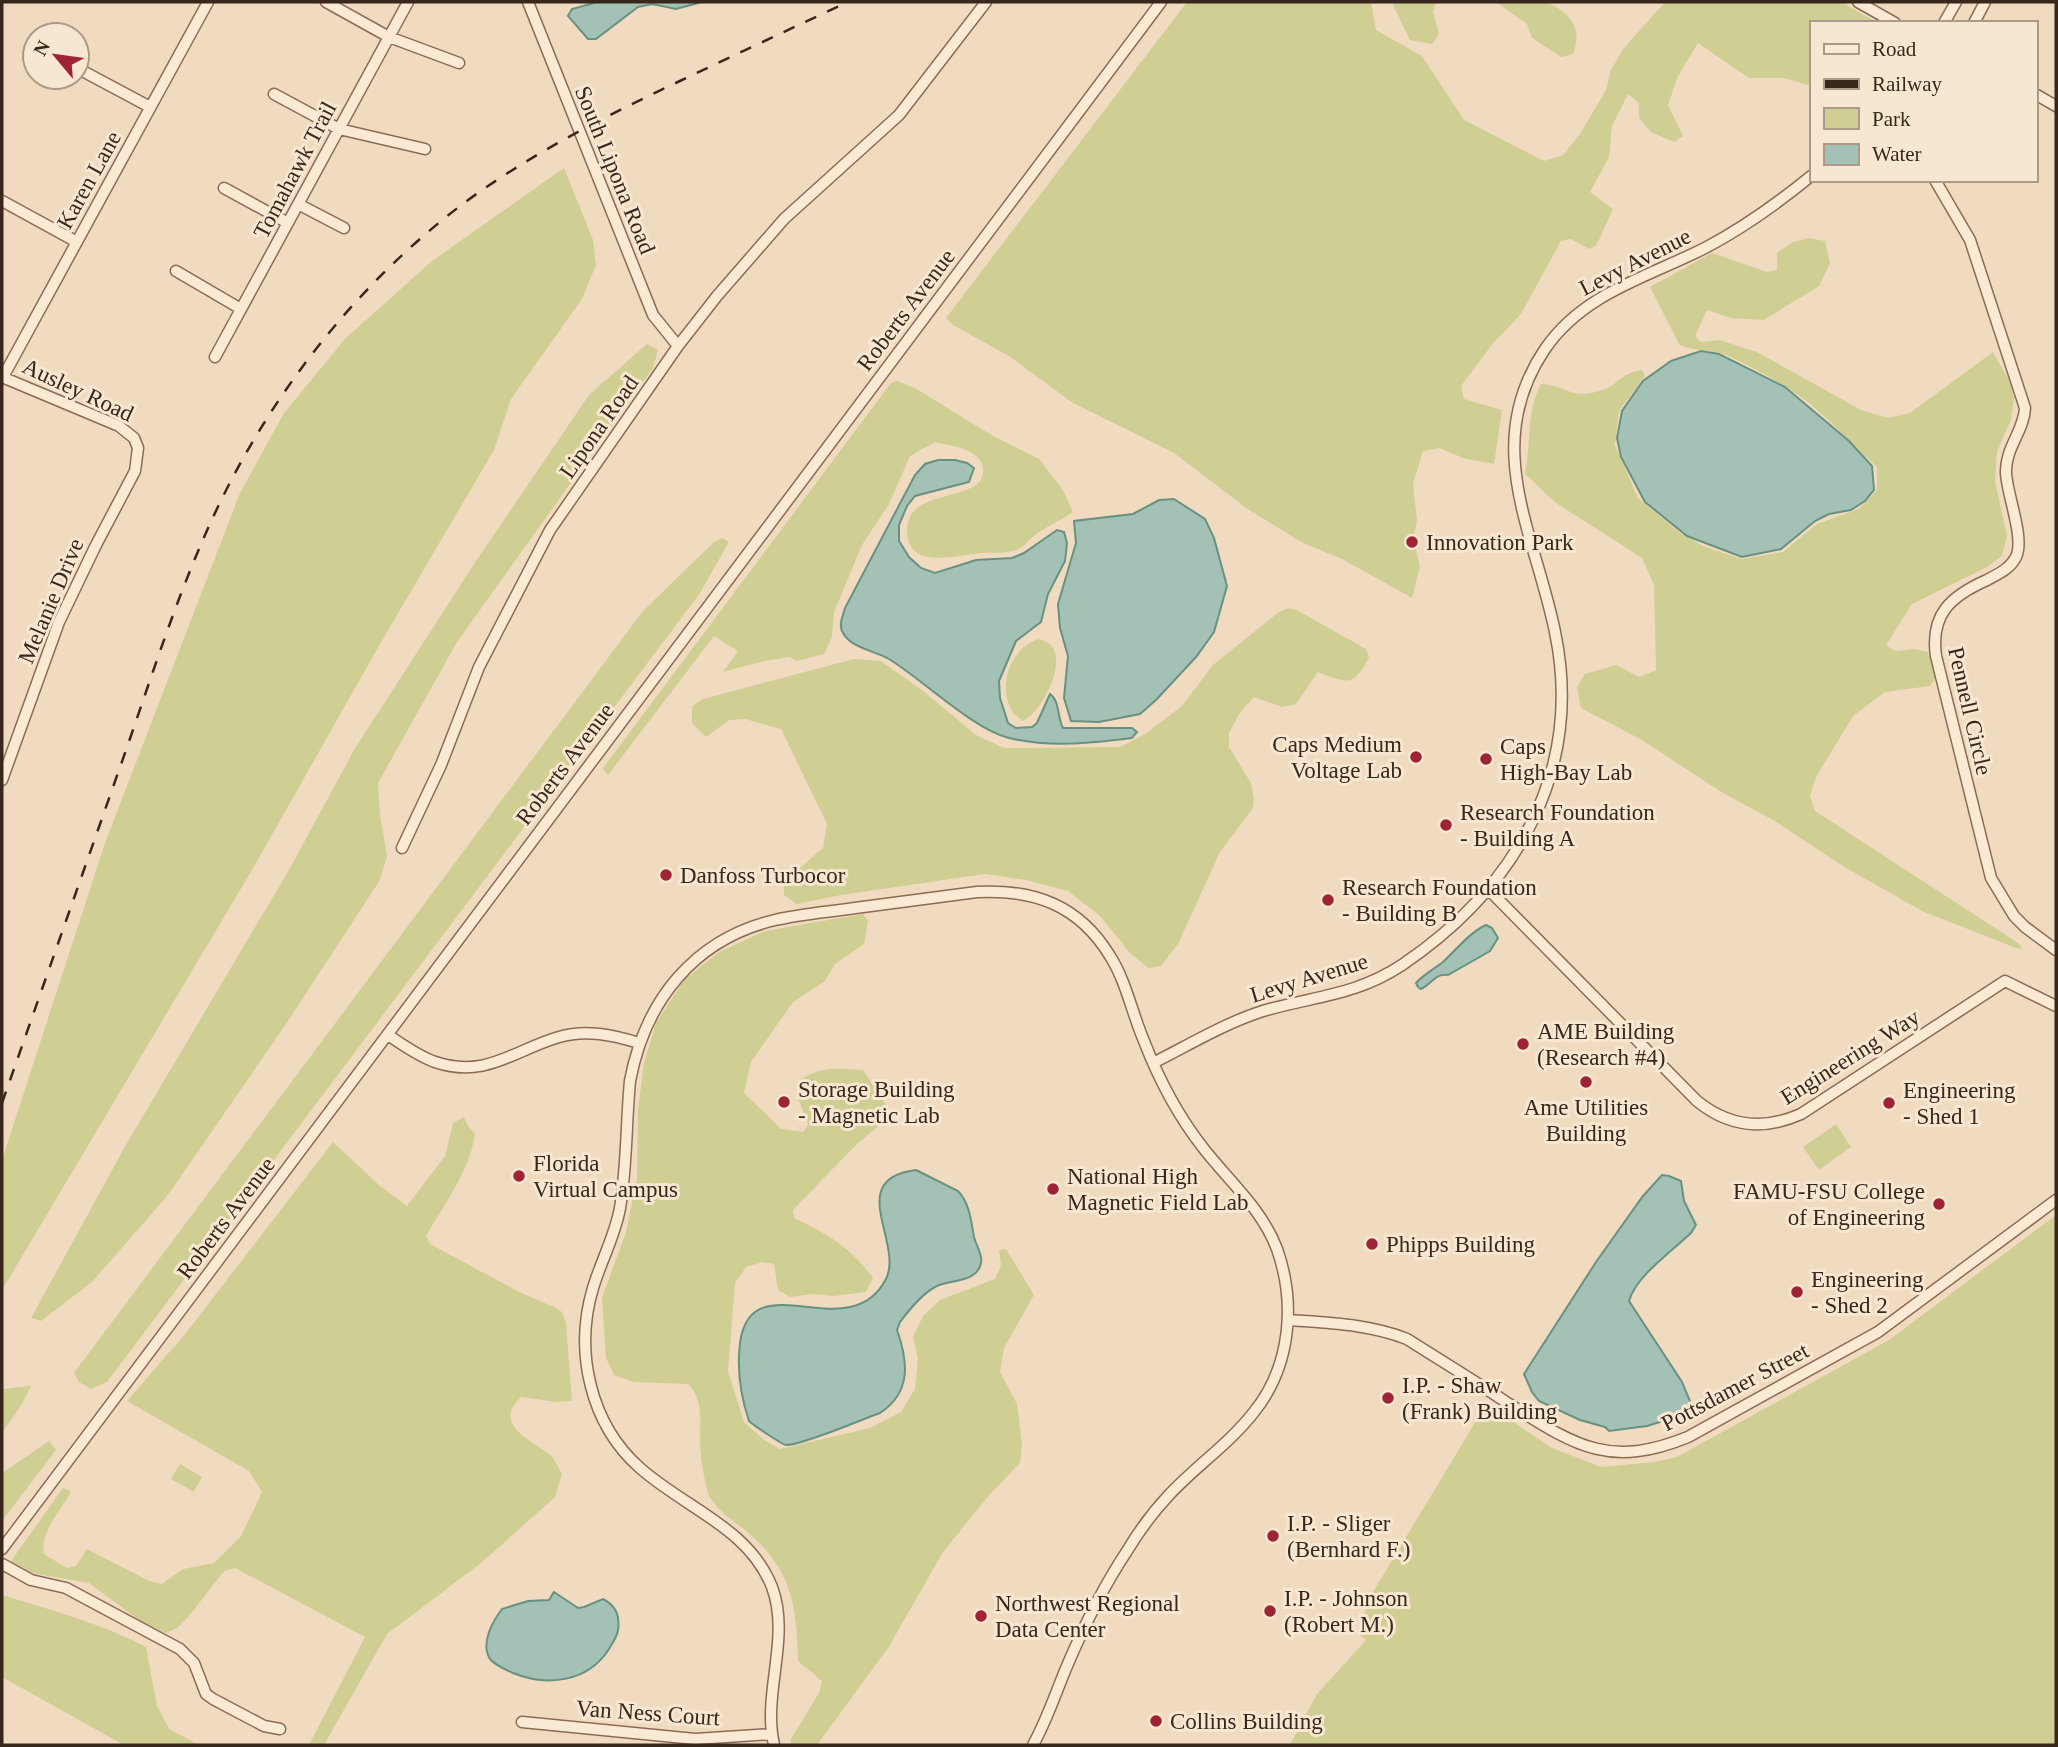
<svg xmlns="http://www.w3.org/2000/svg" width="2058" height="1747" viewBox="0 0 2058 1747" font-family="'Times New Roman',serif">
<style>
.green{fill:#cfce93}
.water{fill:#a3c2b5;stroke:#699182;stroke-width:2}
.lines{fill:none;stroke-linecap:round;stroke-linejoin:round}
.minor-casing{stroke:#8b6b56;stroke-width:13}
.minor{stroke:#fbead3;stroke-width:10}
.rail{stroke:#39261c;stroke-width:2.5;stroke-dasharray:12 12;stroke-linecap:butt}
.poi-dot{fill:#9e2334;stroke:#f8e7d0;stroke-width:2.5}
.labels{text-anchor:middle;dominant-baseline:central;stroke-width:6;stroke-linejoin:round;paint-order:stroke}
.street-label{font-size:23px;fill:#39261c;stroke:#f8e7d0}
.poi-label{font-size:23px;fill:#39261c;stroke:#f8e7d0;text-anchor:start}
</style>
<rect width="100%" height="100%" fill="#f1dbc0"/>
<!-- green -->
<path class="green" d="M1187,2h184l5,28 46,26 42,64 80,41 19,-6 17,-21 26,-44 5,-20 13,-22 41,-46h176l37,21h-67v63l-27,-8h-35l-51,-35 -20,33 -10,29 15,31 -9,6 -22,-9 -13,-15v-15l-11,-9 -16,32 -3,31 -19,35 23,17 -17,37 -7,3 -18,-10 -10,2 -40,73 -27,28 -33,44 3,13 38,11 -8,54 -31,-6 -23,-10 -17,3 -10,33 4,36 -4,19 7,27 -8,32 -70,-39 -39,-16 -54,-33 -75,-57 -101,-50 -64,-47 -56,-31 -7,-7z
M1395,2h41l-3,10 6,22 -7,10 -22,-4 -17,-35z
M1496,2h51c24,12 36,26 26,52l-12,3 -29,-19 -5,-14z
M564,168l29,72 3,25 -14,34 -71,100 -17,51 -114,194 -128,226 -250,420v-130l103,-317 135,-350 44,-80 62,-75 86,-77z
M1809,238l16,3 5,22 -11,23 -55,34 -33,-2 -24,-8 -12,26 6,6 18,-2 38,12 104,58 27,8 22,-5 83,-61 17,30 4,16 -3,22 -14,32 -2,29 12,55 -5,20 -15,11 -75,37 -26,41 9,6 19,-2 14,3 8,25 -6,9 -45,6 -32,24 -37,61 -6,19 5,15 203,132 4,6 -6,-1 -94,-37 -79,-45 -70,-46 -50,-27 -81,-53 -61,-32 -4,-21 8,-13 31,-9 23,12 17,-7 -2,-85 -12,-27 -86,-55 -31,-29c7,-32 0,-59 16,-90 26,1 30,17 61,6 17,-5 18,-17 40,-20l3,6 -26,35 -4,34 23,53 42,35 23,13 39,13 41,-7 34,-28 42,-15 18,-19v-23c-25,-23 -49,-50 -76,-70 -22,-16 -46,-28 -70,-40 -17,-9 -40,-5 -52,-13l-29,-57 62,-34 55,19 10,-2v-17l16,-11z
M647,344l11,6 -5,18 -196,274 -79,141 2,31 7,42 -7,24 -92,141 -120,174 -76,87 -51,39 -10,-3 96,-175 162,-273 65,-120 122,-189 113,-166z
M897,381l18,7 78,48 46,23 24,31 10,22c-12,8 -25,14 -37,22 -6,4 -10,11 -16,14 -12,7 -24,4 -37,5 -24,1 -75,19 -76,-22 -1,-46 80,-27 76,-62 -2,-21 -33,-23 -48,-27l-25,14 -21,48 -27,41 -28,67 -2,25 -8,17 -27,7 -7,-4 -26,4 -41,11 15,-21 -24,-15 -106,139 -5,-6 3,-5 285,-381z
M722,538l7,4 -29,51 -593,789 -16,7 -12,-7 -5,-9 569,-762 71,-69z
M1288,608l9,2 69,39 3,8c-15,31 -23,26 -51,15l-22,32 -14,3 -28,-10 -15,17 -10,19v14l22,36 3,16 -1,9 -33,44 -42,92 -17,22 -12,2 -18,-14 -32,-39 -31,-24 -42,-11 -41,-6 -144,21 -44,9 -13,-9v-13l39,-34 4,-24 -46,-95 -36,-10 -16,1 -23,17 -14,-14v-17l11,-7 151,-40 27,2 41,29 54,45 28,13 116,-1 25,-13 37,-28 31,-41 66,-53z
M1040,639c3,2 7,3 10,5 18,18 -8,68 -27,77 -31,-19 -17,-74 17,-82z
M863,914l5,7 -4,23 -29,20 -10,17 -32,21 -42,60 -7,31 37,36 22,3 5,-8 -9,-24 -1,-19c22,-15 40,-13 65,-11l23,35 -7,20 -26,23 -60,62 1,8c34,16 56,29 79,60l-7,14 -32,4 -22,-2 -22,3 -12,-7 -4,-26 -12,-2 -16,5 -11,16 -7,88 16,51 20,18 16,9 90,-21 31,-16 14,-23 3,-30 -5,-22 10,-21 17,-16 55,-21 6,-14 -2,-15 7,-1 28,46 -30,53 -4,24 17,32 5,40 -2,19 -29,30 -48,59 -55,96 -71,97h-26v-6l28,-46 3,-12 -24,-20c-1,-56 -7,-93 -52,-130 -12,-10 -32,-22 -38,-38 -4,-14 -7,-33 -8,-48 -1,-22 5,-44 -12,-61l-55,-2 -19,-7 -8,-17 -4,-60 24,-66 11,-53 1,-70 6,-46 12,-40 28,-43 35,-28 46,-21z
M464,1117l4,9 7,8c-5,36 -31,71 -49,102l4,8 91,49 33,14 8,5 4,11 6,78 -15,1 -36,-5c-30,28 11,43 29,58 5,5 9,13 12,19l-7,23 -74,66 -94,71 -63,111h-15l56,-108 -130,-69 -11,3 -35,45 -12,12 -11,5 -27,-13 -50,-37 -57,-10 -21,-12 52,-73 7,3v3c-11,18 -30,39 -26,60l23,14 9,-2 11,-17 62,32 13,3 21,-15 31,-6 27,-27 21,-44 -13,-21 -122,-70 59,-68 147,-191 47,44 27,20 38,-50 8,-33z
M1836,1124l15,23 -32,23 -16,-23z
M2056,1215v530h-766l27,-51 49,-54 -6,-5 1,-10 9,-28 106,-176 15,-11 18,9 41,28 51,20 53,-5 23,-5 212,-117z
M31,1386l-9,18 -20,29v-44z
M49,1441l7,9 -54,71v-48z
M180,1464l22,13 -8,15 -23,-13z
M2,1595c49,15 98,28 144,52l11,59 12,23 30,16h-75l-122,-68z"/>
<!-- water -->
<path class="water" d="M597,2h105l-26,7 -24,-5 -14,3 -42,32h-8l-20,-23 4,-7z
M1701,351l18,3 66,33 64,54 23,25 2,24 -9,11 -14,9 -22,4 -14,7 -34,28 -39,8 -55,-21 -42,-34 -24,-45 -4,-19 5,-27 21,-30 28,-20z
M938,460h17l12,3 7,5 -5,14 -54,14 -8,10 -8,19v16l10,16 12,11 14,5 41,-13 36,-2 12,-5 33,-23 7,2 3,11 -2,18 -17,33 -7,28 -25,19 -17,40 1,17 8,25 8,5 16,-1 5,-4 13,-29c10,7 7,23 13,34h69l5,4 -5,6c-41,5 -82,10 -123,0 -36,-9 -86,-58 -120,-79 -14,-8 -38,-11 -46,-26 -5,-8 0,-17 2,-25l70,-133 10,-11z
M1174,499l31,20 9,19 13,48 -13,46 -18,25 -40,43 -16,14 -41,8 -28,-1 -7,-23 4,-42 -8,-28 -2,-24 18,-61 -2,-22 59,-7 26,-14z
M1486,925l6,3 6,10 -8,13 -42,24c-13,-2 -16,9 -27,14l-3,-2 -2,-4c8,-9 18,-14 27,-21 13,-12 27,-30 43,-37z
M916,1170l42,21c12,13 13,30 16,46 2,9 9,17 7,26 -4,21 -33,16 -46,24 -13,7 -26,23 -35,35l-3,8c11,31 15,62 -17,83 -20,7 -77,32 -94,32 -3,0 -33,-20 -37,-24 -8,-24 -12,-53 -9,-78 11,-83 109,7 146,-64 18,-36 -42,-100 30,-109z
M1662,1175l7,1 12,5 3,20 12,24 -5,8c-19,18 -55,43 -62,68l53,81 8,19 -1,6 -7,6 -16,7 -19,6 -38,5 -4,-4 -25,-7 -41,-19 -7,-9 -8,-18 72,-112 47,-66z
M554,1592l24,16 6,-1 19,-8c13,7 17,16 15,31 -1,7 -5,12 -9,19 -21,33 -61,38 -96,24 -7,-3 -18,-8 -23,-14 -10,-16 3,-38 12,-50l26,-8 21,-1z"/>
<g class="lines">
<defs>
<path id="minor" d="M326,2l63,35 70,26
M528,2l125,313 25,31
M1858,2l37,21
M1944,23l12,-21
M1974,23l11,-21
M77,68l73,39
M274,94l65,35 86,20
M2035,94l21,12
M1935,180l35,60 55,168c-1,23 -20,40 -19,65 1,22 19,65 10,84 -6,12 -18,17 -29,23 -36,16 -57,34 -51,76l55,222 23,38 11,11 31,23
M224,188l64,35
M2,201l75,41
M298,204l46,24
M176,271l65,38
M215,357l193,-355
M2,377l117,49 15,12 4,10 -3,23 -39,74 -37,77 -57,158
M3,377l205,-375
M402,848l39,-83 38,-98 71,-137 128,-184 39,-50 67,-77 115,-104 87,-113
M1488,889l209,212c32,26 66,30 104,13l204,-133 51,25
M388,1035c15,10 30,21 47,27 51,17 79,-12 124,-25 27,-8 54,-2 80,6
M1153,1063c36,-18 72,-40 110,-52 51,-15 92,-15 139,-46 114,-77 182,-194 153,-333 -20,-99 -75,-187 -10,-283 38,-56 103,-72 160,-101 38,-20 73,-45 106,-72
M1289,1320c40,3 80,4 118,19 33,21 66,41 99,63 67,42 101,68 182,35l190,-105 178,-132
M2,1549l1159,-1547
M2,1564l29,16 35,8 114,61 14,14 12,31 7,5 51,27 16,3
M522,1722l173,17 77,-5
M774,1745c-12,-52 17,-107 -2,-158 -23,-59 -87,-79 -132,-119 -50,-44 -66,-117 -47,-180 8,-27 22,-52 27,-80 7,-42 6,-85 10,-127 15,-80 64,-142 145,-161 26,-6 53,-8 80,-12 41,-5 81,-11 122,-16 57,-3 102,13 133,64 16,25 22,57 34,85 15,39 34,75 60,108 25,32 58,60 73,100 19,54 14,117 -23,163 -24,31 -58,54 -85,83 -16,17 -30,36 -42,56 -24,36 -43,75 -60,115 -11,26 -20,54 -34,79"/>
</defs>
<!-- minor casing -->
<use href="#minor" class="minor-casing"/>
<!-- minor -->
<use href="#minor" class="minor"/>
<!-- rail -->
<path class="rail" d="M2,1103c39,-111 78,-222 117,-333 27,-76 51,-154 83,-228 56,-132 147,-252 262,-339 68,-50 142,-87 218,-123 55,-26 110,-52 166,-78"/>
</g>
<!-- markers -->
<g class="poi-dot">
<circle cx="1412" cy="542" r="7"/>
<circle cx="1416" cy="757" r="7"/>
<circle cx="1486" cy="759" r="7"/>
<circle cx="1446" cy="825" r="7"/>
<circle cx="666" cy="875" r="7"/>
<circle cx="1328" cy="900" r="7"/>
<circle cx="1523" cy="1044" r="7"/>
<circle cx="1586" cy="1082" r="7"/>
<circle cx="784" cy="1102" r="7"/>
<circle cx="1889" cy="1103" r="7"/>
<circle cx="519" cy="1176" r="7"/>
<circle cx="1053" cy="1189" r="7"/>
<circle cx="1939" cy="1204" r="7"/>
<circle cx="1372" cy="1244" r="7"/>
<circle cx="1797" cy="1292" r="7"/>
<circle cx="1388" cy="1398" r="7"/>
<circle cx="1273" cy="1536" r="7"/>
<circle cx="1270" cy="1611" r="7"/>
<circle cx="981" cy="1616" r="7"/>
<circle cx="1156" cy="1721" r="7"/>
</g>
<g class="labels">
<!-- street labels -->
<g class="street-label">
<text transform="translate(295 170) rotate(-62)">Tomahawk Trail</text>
<text transform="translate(615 170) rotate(68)">South Lipona Road</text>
<text transform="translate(89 180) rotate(-61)">Karen Lane</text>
<text transform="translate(1635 262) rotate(-27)">Levy Avenue</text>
<text transform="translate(906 310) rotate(-53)">Roberts Avenue</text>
<text transform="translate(78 390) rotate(25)">Ausley Road</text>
<text transform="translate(599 427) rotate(-55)">Lipona Road</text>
<text transform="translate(51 601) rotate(-67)">Melanie Drive</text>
<text transform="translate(1970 711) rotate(77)">Pennell Circle</text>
<text transform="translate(565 764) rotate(-53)">Roberts Avenue</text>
<text transform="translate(1309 978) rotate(-17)">Levy Avenue</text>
<text transform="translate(1850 1057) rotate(-32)">Engineering Way</text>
<text transform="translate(226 1218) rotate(-53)">Roberts Avenue</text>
<text transform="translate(1735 1387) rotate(-28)">Pottsdamer Street</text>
<text transform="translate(648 1713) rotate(4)">Van Ness Court</text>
</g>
<!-- poi labels -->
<g class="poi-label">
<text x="1426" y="542">Innovation Park</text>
<text x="1402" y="744" text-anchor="end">Caps Medium<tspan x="1402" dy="26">Voltage Lab</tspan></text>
<text x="1500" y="746">Caps<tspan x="1500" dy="26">High-Bay Lab</tspan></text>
<text x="1460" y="812">Research Foundation<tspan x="1460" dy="26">- Building A</tspan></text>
<text x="680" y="875">Danfoss Turbocor</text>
<text x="1342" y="887">Research Foundation<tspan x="1342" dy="26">- Building B</tspan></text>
<text x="1537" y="1031">AME Building<tspan x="1537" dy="26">(Research #4)</tspan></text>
<text x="798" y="1089">Storage Building<tspan x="798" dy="26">- Magnetic Lab</tspan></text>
<text x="1903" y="1090">Engineering<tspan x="1903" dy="26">- Shed 1</tspan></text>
<text x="1586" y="1107" text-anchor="middle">Ame Utilities<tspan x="1586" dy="26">Building</tspan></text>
<text x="533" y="1163">Florida<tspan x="533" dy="26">Virtual Campus</tspan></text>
<text x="1067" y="1176">National High<tspan x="1067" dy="26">Magnetic Field Lab</tspan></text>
<text x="1925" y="1191" text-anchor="end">FAMU-FSU College<tspan x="1925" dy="26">of Engineering</tspan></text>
<text x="1386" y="1244">Phipps Building</text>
<text x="1811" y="1279">Engineering<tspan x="1811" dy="26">- Shed 2</tspan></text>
<text x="1402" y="1385">I.P. - Shaw<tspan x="1402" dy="26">(Frank) Building</tspan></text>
<text x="1287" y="1523">I.P. - Sliger<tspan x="1287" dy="26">(Bernhard F.)</tspan></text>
<text x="1284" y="1598">I.P. - Johnson<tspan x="1284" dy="26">(Robert M.)</tspan></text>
<text x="995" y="1603">Northwest Regional<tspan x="995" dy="26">Data Center</tspan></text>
<text x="1170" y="1721">Collins Building</text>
</g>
</g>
<!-- border -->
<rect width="2058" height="1747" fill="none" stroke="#39261c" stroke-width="7"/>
<!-- legend -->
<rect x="1810" y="21" width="228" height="161" fill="#f8e7d0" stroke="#ac9a88" stroke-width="2"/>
<rect x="1824" y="44" width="35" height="10" fill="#fbead3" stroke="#ac9a88" stroke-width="2"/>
<text x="1872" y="56" font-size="21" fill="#39261c">Road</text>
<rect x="1824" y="79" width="35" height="10" fill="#39261c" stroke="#ac9a88" stroke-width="2"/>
<text x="1872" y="91" font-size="21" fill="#39261c">Railway</text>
<rect x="1824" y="108" width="35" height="21" fill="#cfce93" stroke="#ac9a88" stroke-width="2"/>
<text x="1872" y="126" font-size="21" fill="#39261c">Park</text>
<rect x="1824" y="144" width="35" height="21" fill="#a3c2b5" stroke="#ac9a88" stroke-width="2"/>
<text x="1872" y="161" font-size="21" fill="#39261c">Water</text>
<!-- north arrow -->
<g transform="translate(56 56) rotate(299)"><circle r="33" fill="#f8e7d0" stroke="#ac9a88" stroke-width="2"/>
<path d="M0-5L12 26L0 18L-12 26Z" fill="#9e2334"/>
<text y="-10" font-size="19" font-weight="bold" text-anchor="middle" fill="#39261c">N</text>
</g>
</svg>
